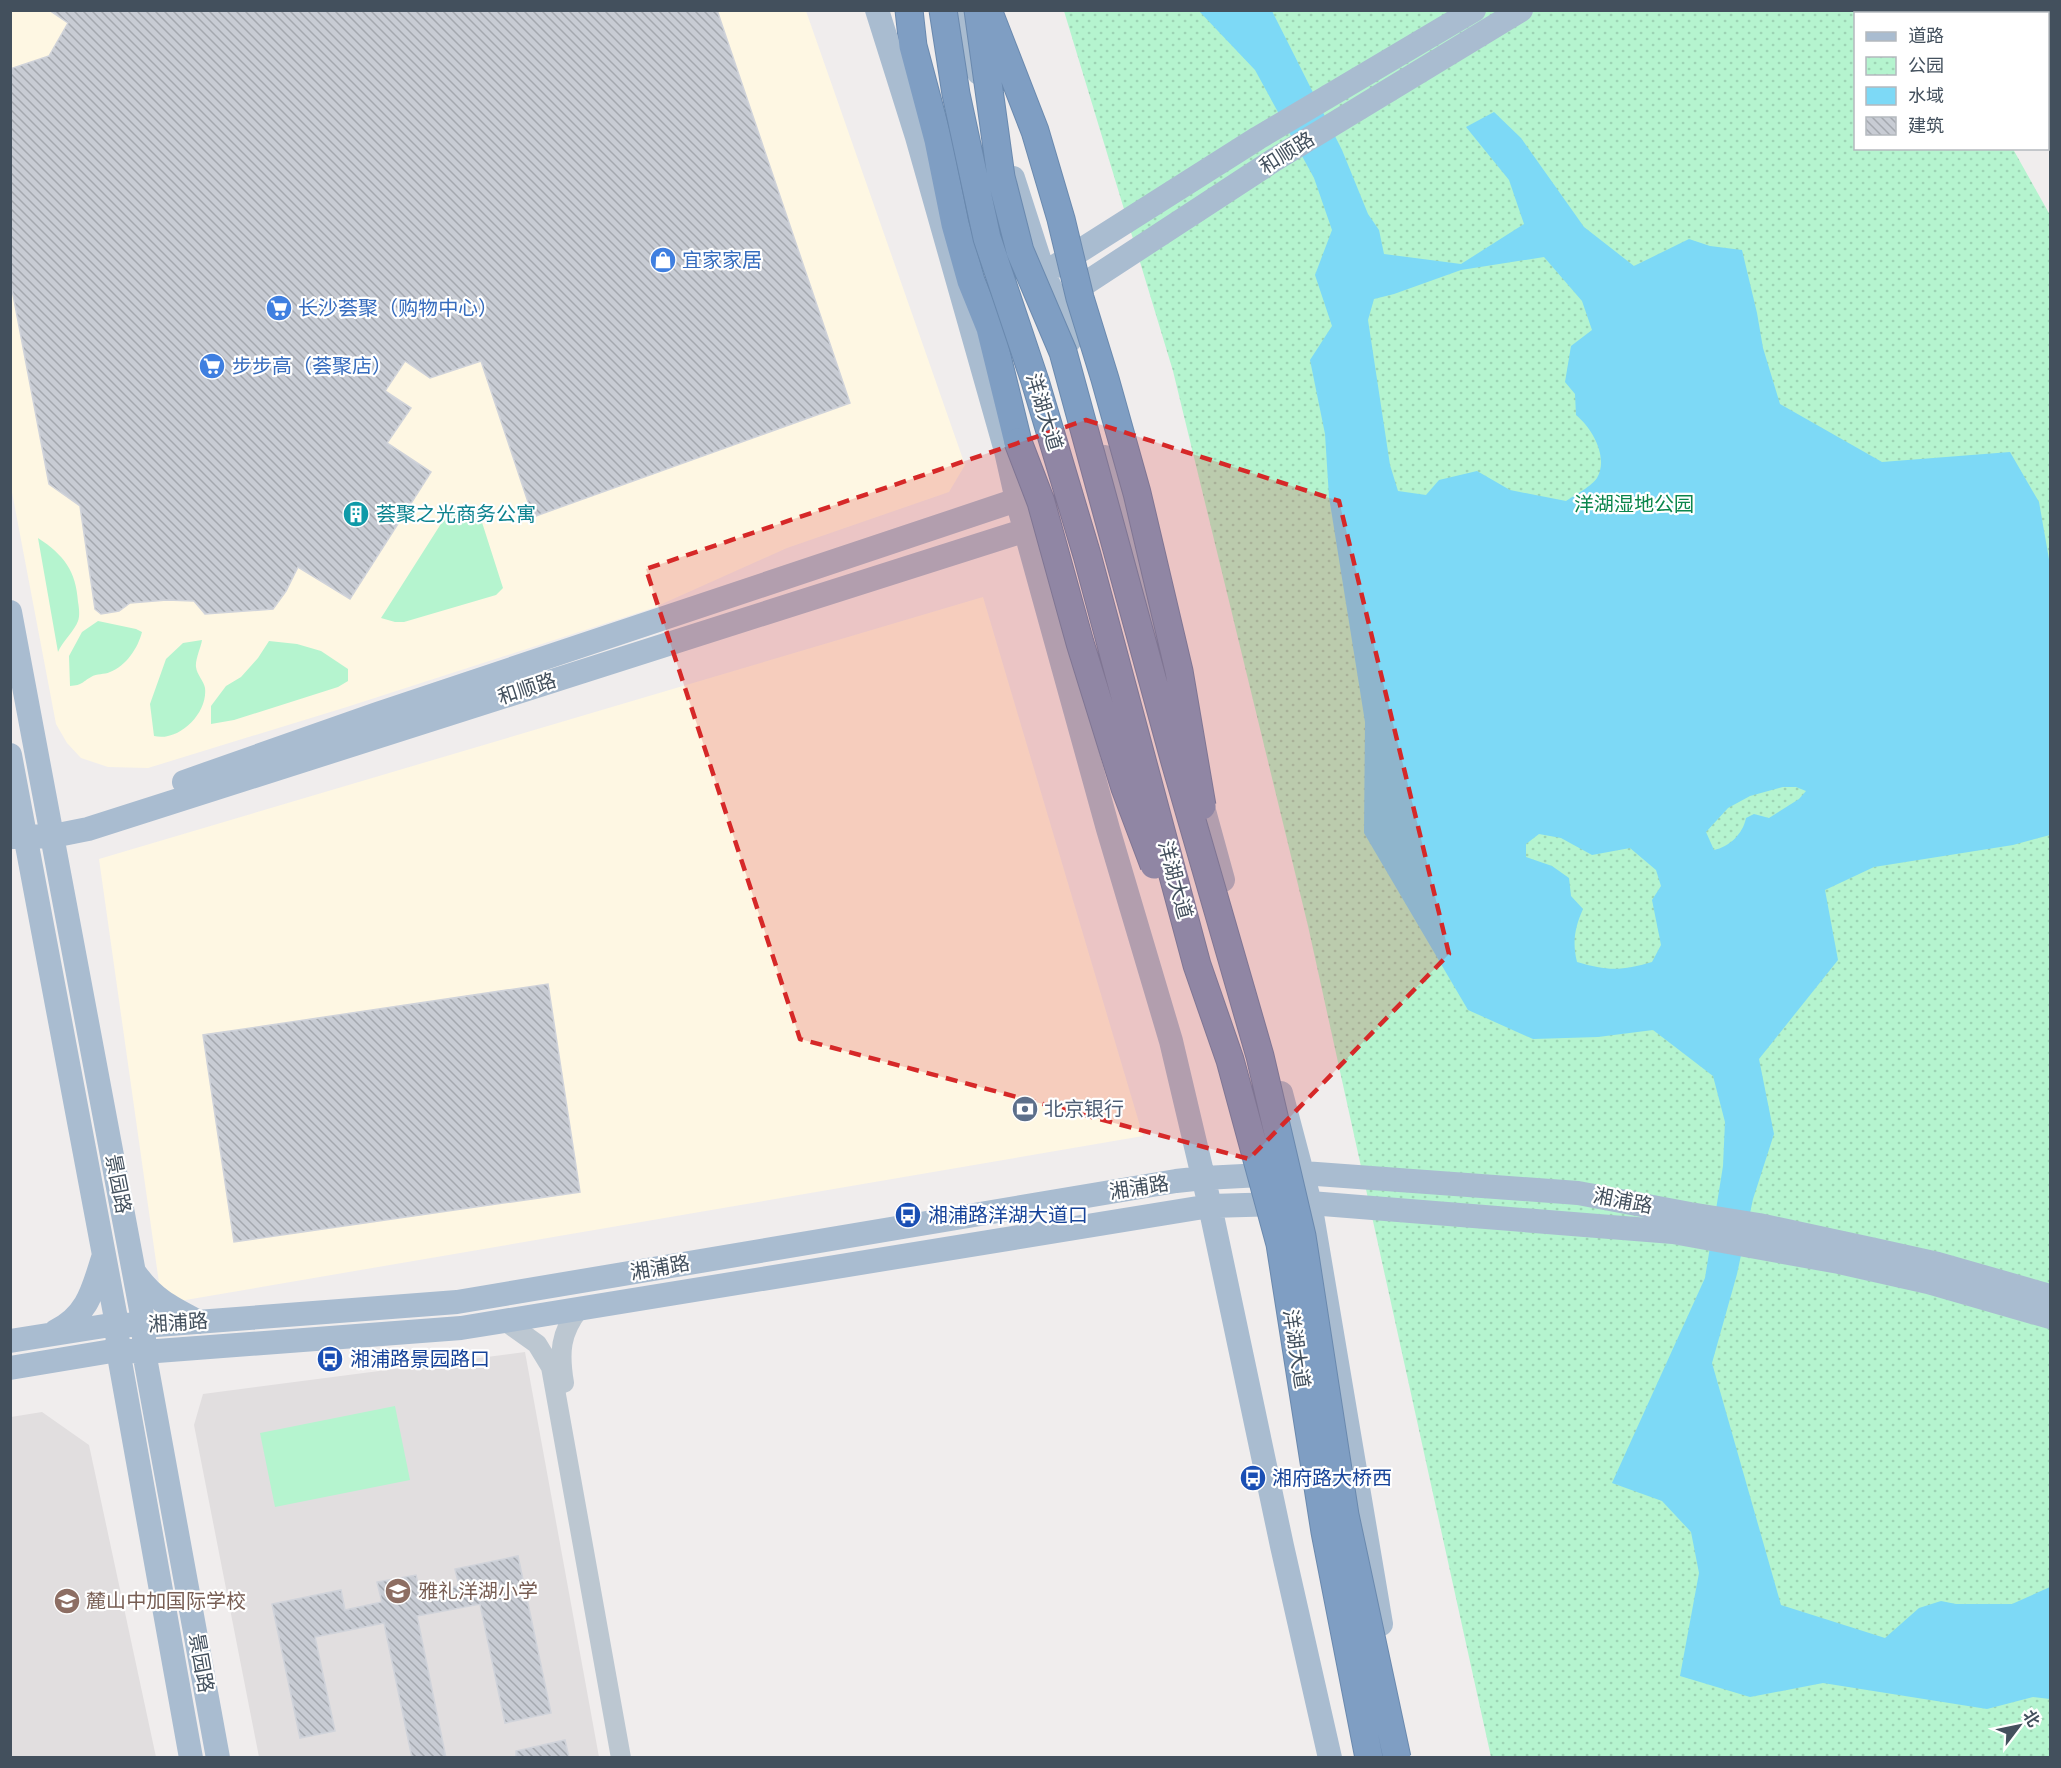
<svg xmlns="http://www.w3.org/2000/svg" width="2061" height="1768" viewBox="0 0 2061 1768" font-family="'Nunito Sans','Noto Sans SC',sans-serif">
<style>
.commercial{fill:#fef7e3}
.education{fill:#e1dedf}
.grass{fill:#b5f4cf}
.park{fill:url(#park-dots)}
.water{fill:#7dd9f6;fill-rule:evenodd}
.building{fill:url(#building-back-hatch);stroke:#d0d3da;stroke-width:1.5}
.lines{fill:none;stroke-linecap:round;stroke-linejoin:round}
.highway-casing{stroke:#6a89ae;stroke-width:29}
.minor{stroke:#bcc7d1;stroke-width:20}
.major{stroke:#a9bcd0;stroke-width:24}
.highway{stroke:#7f9ec3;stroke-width:27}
.highway-bridge-casing{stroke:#6a89ae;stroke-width:29;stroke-linecap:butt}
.highway-bridge{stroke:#7f9ec3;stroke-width:27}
.marked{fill:#d62828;fill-opacity:0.2;stroke:#d62828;stroke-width:4.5;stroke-dasharray:12 8;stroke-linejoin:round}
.labels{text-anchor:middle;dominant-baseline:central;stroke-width:4.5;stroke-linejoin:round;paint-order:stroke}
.street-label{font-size:20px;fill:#43505d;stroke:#fff}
.shop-label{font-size:20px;fill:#366cbe;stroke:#fff;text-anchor:start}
.park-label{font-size:20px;fill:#0c864d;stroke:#fff}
.culture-label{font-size:20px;fill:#0d838f;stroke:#fff;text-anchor:start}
.service-label{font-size:20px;fill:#4e5e75;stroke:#fff;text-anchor:start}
.transit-label{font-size:20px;fill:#164399;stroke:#fff;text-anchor:start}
.education-label{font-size:20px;fill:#785e54;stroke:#fff;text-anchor:start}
</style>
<defs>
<pattern id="park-dots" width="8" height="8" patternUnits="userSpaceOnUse" patternTransform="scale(1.5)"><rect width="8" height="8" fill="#b5f4cf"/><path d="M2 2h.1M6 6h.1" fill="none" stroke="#9dd3b4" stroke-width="1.8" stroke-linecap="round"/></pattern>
<pattern id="building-back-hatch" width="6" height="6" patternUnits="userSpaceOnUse" patternTransform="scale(1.5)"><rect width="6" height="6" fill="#c8ccd4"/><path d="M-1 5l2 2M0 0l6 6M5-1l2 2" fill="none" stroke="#a4a8af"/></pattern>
</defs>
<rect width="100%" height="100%" fill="#f0eded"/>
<!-- commercial -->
<path class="commercial" d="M10,11h796l159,454 -16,27 -162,56 -134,60 -303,98 -202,62 -40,-1 -27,-9 -14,-15 -11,-19 -45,-237z
M983,597l160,539 -981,168 -63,-445z"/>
<!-- education -->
<path class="education" d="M525,1352l74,405h-340l-65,-332 9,-31z
M42,1412l47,33 67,312h-145v-340z"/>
<!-- grass -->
<path class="grass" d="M468,505l11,8 24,75 -7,7 -92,27h-9l-14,-4 70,-110z
M38,538c26,17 38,33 40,64 1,5 2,14 0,19 -3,9 -16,21 -20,31z
M98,621l38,8 6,3c-4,16 -16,34 -32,40 -6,3 -13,1 -19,5 -9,5 -8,8 -21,9l-1,-30 13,-24z
M202,640c-1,7 -7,20 -6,27 1,8 8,14 9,21 3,25 -26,54 -51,48l-4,-32 16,-45 17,-16z
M269,641l28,3 24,7 27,18v12l-10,6 -104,33 -23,4v-18l15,-20 15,-9 17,-19z
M395,1406l15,74 -135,27 -15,-74z"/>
<!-- park -->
<path class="park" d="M1064,11h872l2,2 -82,1v134l157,1 37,66v1542h-559l-183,-831 -135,-555z"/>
<!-- water -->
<path class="water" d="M1199,11h73l70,139 26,64 11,16 5,24 77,10 63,-40 -15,-44 -43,-53 28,-15 27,26 63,89 50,39 55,-27 21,7 32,4 15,63 6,35 17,56 102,58 128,-10 29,50 11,63v270l-37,10 -139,22 -49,23 13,70 -79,99 15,75 -21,65 -16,75 -25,89 69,242 104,33 34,-30 22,-7 15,3h56l38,-17v112l-17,-2 -46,12 -164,-26 -73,14 -70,-21 19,-103 -8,-41 -29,-31 -50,-18 93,-205 18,-112 2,-44 -12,-46 -60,-46 -55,7 -65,2 -65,-29 -104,-177 1,-111 -36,-225 -4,-63 -15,-74 22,-34 -17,-51 17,-45 -18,-52 -59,-108zM1544,257l38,44 10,29 -21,16 -6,36 10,12 1,21c16,13 33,42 21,63 -4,7 -23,18 -31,23l-56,-11 -33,-19 -38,9 -13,15 -28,-4 -8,-26 -22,-145 6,-21 20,-5 67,-24zM1783,787h13l10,4 -7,8 -30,19 -15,-4 -8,4c-3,16 -17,29 -32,32l-8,-18 22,-24 22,-12zM1539,834l22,4 31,17 38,-7 26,22 5,16 -9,14 9,45 -9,17c-30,9 -45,9 -75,0 -5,-20 -2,-35 6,-53l-12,-13 -2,-18 -17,-12 -26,-9v-13z"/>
<!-- building -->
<path class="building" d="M49,10h668l133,393 -317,114 -52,-156 -51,17 -25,-17 -20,30 26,17 -24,35 44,29 -81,127 -52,-32 -12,24 -13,18 -68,5 -11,-13 -27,-1 -37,3 -11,8 -18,3 -6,-5 -15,-103 -31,-22 -39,-205v-210l39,-13 19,-33z
M548,984l32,208 -346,50 -31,-207z
M518,1556l33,157 -46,10 -25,-119 -63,12 29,142h-34l-28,-135 -69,14 20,94 -35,7 -28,-134 69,-14 4,20 37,-8 -5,-20 39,-7 4,19 39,-8 -4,-17z
M565,1740l4,18h-53v-7z"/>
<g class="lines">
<defs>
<path id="highway" d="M909,10l4,36 25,94 17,84 16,57 19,47 28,114"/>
</defs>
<!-- highway casing -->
<use href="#highway" class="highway-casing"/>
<!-- minor -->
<path class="minor" d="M505,1321l32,23 14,23 70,391
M564,1383c-5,-30 -4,-50 15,-74"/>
<!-- major -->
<path class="major" d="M877,10l40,127 89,314 11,49 91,329 63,212 39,165 72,340 48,212
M957,10l22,63
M1013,178l31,96 13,28 13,38
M1056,266l202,-128 216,-128
M1063,298l211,-138 247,-150
M1105,457l68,241
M10,612l134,714v26l74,406
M10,755l107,569 1,26 73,408
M184,782l193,-68 640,-214
M1198,789l25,91
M10,837l43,-1 35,-7 938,-299
M1281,1093l29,110 71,421
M135,1273c18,26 37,35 64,49
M56,1331c32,-16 37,-42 47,-73
M10,1341l107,-17 27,2 313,-24 719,-121 28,-3 99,-5 275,20 112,21 69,11 116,25 63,14 112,32
M10,1368l108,-18 26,2 317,-24 749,-122 100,-3 363,29 166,30 89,20 122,35"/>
<!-- highway -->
<use href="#highway" class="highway"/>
<defs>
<path id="highway-bridge" d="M943,10l13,84 31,144 48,143 52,174 110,410 33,95 50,184 45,288 44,226
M978,10l23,167 19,74 43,101 112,410 85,294 42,180 43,279 52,243
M988,10l47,121 26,88 19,79 25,81 32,114 42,178 23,135
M1018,442l23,60 39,141 45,145 29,77"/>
</defs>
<!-- highway-bridge casing -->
<use href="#highway-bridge" class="highway-bridge-casing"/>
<!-- highway-bridge -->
<use href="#highway-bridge" class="highway-bridge"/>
</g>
<!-- marked area -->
<path class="marked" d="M1086,420l253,81 110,453 -200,205 -449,-120 -154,-470z"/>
<!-- icons -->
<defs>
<symbol id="shop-disc" viewBox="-11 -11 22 22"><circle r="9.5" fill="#3f7fe0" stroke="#fff"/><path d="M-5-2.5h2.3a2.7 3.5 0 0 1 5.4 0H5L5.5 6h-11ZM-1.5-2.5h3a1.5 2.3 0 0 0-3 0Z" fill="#fff"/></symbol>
<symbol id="supermarket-disc" viewBox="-11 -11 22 22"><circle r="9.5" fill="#3f7fe0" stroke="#fff"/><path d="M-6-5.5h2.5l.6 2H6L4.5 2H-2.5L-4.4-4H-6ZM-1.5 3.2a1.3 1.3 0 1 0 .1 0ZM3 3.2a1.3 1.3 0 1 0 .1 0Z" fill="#fff"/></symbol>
<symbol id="building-disc" viewBox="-11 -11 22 22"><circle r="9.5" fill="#0f9aa8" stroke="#fff"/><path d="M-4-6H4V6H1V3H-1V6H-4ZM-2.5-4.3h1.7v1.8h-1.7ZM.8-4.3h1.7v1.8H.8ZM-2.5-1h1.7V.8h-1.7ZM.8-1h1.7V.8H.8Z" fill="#fff"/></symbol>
<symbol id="bank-disc" viewBox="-11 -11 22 22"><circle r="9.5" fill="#5c6f8a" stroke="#fff"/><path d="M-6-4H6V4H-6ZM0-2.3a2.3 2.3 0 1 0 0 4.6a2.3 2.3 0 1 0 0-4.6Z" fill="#fff"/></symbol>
<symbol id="bus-disc" viewBox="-11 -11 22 22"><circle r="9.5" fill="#1a4fb4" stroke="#fff"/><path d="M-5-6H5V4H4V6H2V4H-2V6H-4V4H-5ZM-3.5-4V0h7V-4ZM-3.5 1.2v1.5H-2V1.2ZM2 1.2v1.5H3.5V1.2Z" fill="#fff"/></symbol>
<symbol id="school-disc" viewBox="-11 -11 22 22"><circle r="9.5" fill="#8d6e63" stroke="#fff"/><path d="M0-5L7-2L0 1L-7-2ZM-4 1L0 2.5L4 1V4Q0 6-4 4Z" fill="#fff"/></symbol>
</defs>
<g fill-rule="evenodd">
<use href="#shop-disc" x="648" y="245" width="30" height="30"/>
<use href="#supermarket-disc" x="264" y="293" width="30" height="30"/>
<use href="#supermarket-disc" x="197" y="351" width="30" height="30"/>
<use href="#building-disc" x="341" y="499" width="30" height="30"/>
<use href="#bank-disc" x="1010" y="1094" width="30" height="30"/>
<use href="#bus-disc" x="893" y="1200" width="30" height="30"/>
<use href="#bus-disc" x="315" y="1344" width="30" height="30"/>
<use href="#bus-disc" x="1238" y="1463" width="30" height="30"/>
<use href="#school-disc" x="383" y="1576" width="30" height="30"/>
<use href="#school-disc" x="52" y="1586" width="30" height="30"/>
</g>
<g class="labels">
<!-- street labels -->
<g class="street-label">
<text transform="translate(1287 153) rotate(-32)">和顺路</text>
<text transform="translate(1044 412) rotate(73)">洋湖大道</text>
<text transform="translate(527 689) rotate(-18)">和顺路</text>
<text transform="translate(1175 880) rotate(75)">洋湖大道</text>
<text transform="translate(118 1184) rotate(79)">景园路</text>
<text transform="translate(1139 1188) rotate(-9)">湘浦路</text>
<text transform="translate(1623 1201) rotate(11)">湘浦路</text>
<text transform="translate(660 1268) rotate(-10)">湘浦路</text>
<text transform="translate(178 1323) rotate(-4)">湘浦路</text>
<text transform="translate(1296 1349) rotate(81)">洋湖大道</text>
<text transform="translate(201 1663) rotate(80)">景园路</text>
</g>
<!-- shop labels -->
<g class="shop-label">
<text x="682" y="260">宜家家居</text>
<text x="298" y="308">长沙荟聚（购物中心）</text>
<text x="232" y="366">步步高（荟聚店）</text>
</g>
<!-- park labels -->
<g class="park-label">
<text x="1634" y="504">洋湖湿地公园</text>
</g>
<!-- culture labels -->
<g class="culture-label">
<text x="376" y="514">荟聚之光商务公寓</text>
</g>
<!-- service labels -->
<g class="service-label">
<text x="1044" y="1109">北京银行</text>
</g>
<!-- transit labels -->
<g class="transit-label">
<text x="928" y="1215">湘浦路洋湖大道口</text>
<text x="350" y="1359">湘浦路景园路口</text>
<text x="1272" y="1478">湘府路大桥西</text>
</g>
<!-- education labels -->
<g class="education-label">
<text x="418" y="1591">雅礼洋湖小学</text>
<text x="86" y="1601">麓山中加国际学校</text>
</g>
</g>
<!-- border -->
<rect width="2061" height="1768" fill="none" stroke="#43505d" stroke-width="24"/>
<!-- legend -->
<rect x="1854" y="12" width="195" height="138" fill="#ffffff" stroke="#b4b9be" stroke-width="1.5"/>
<rect x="1866" y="32" width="30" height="9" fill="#a9bcd0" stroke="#b4b9be" stroke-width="1.5"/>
<text x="1908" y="42" font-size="18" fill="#43505d">道路</text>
<rect x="1866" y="57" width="30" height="18" fill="url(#park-dots)" stroke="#b4b9be" stroke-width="1.5"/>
<text x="1908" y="72" font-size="18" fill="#43505d">公园</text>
<rect x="1866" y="87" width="30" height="18" fill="#7dd9f6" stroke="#b4b9be" stroke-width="1.5"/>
<text x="1908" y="102" font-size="18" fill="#43505d">水域</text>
<rect x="1866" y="117" width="30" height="18" fill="url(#building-back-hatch)" stroke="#b4b9be" stroke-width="1.5"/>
<text x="1908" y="132" font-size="18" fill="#43505d">建筑</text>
<!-- north arrow -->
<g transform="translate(2019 1726) rotate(58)" stroke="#ffffff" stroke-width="4.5" paint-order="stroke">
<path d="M0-4.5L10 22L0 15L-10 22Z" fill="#43505d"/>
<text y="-9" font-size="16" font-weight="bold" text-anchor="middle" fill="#43505d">北</text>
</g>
</svg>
